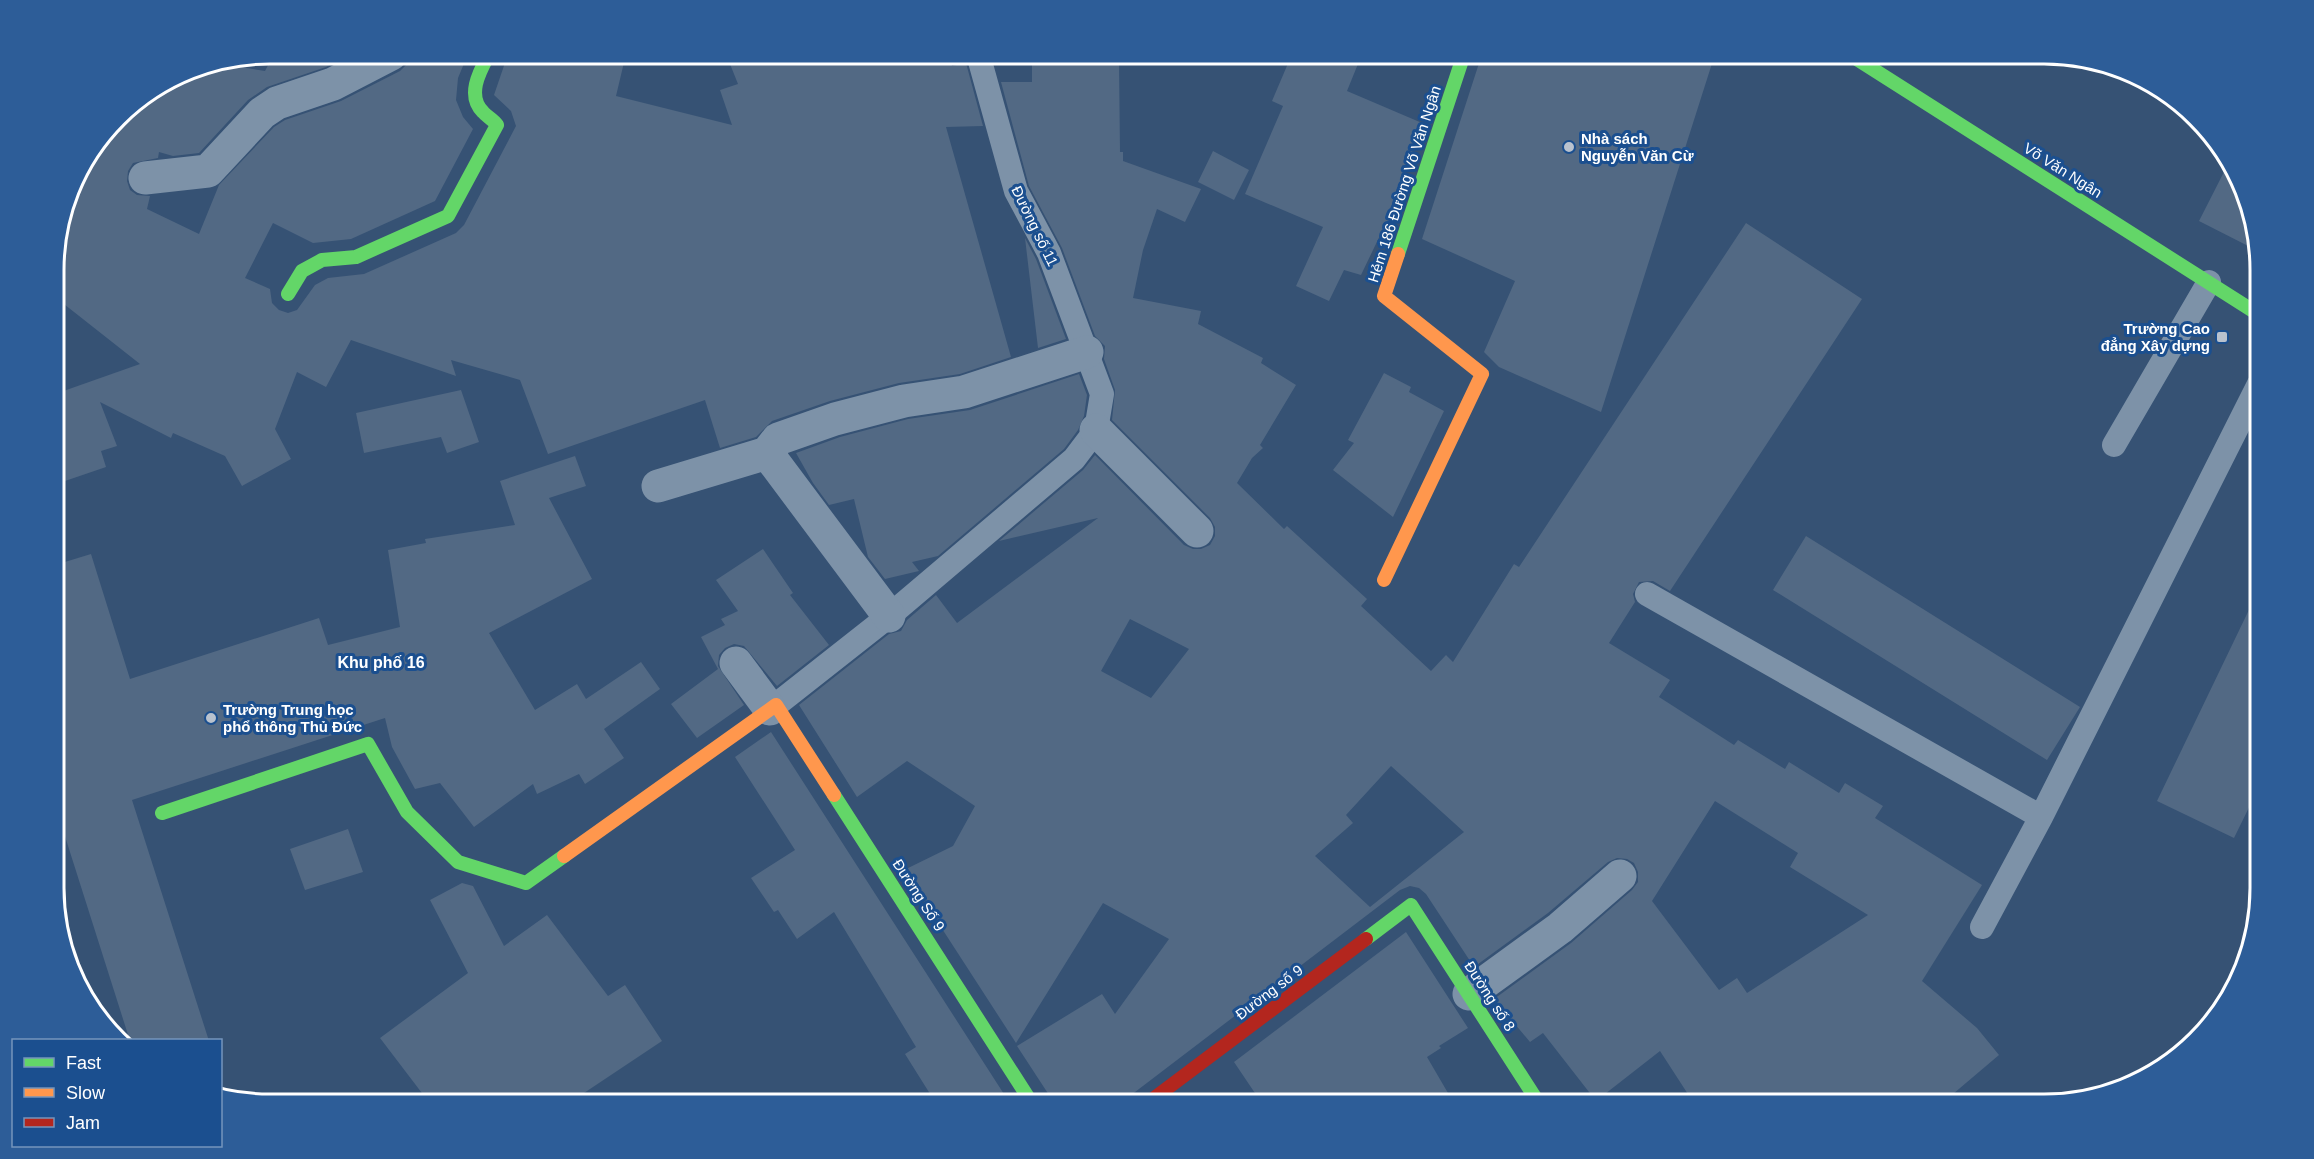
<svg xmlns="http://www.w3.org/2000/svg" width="2314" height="1159" viewBox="0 0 2314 1159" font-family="Arial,sans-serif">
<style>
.building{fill:#526984;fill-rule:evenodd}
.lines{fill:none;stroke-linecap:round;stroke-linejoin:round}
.lane{stroke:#7d92a8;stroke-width:24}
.street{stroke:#7d92a8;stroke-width:33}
.fast{stroke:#63d668;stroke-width:14}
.slow{stroke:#ff974d;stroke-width:14}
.jam{stroke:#b3261e;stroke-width:14}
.poi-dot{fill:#b9c2ce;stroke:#1b4f8f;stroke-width:2}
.labels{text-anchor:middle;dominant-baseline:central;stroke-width:6;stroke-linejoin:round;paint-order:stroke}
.poi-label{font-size:15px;font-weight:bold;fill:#fff;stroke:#1b4f8f;text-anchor:start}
.street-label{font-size:15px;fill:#fff;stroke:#1b4f8f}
.neighbourhood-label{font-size:16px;font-weight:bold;fill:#fff;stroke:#1b4f8f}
.rim{fill:none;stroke:#fff;stroke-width:3}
</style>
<rect width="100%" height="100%" fill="#365274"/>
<!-- building -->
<path class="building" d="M274,54h76l-24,13 -59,20 -19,13 -49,53 -26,3 -14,-4 -1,6 -25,5 -5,8 -1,10 3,9 7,5 13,1 -3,13 52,25 20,-49 55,-58 11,-7 56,-19 59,-30 7,-7 3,-10h58l-10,24 -2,22 7,17 10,12 -38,72 -84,38 -38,4 -40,-20 -28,55 25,11 2,14 7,7 9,3 9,-3 18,-25 13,-7 36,-4 92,-41 8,-8 52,-99 -5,-15 -17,-16 14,-41h118l-10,42 116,29 -12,-35 18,-6 -12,-30h223l3,12 14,-3 17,63 -37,1 65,230 -51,17 -61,9 -69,18 -58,20 -16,16 -36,11 -15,-48 -157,54 -28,-74 -69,-20 5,16 -105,-36 -25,47 -29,-15 -22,57 16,30 -49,27 -17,-30 -52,-23 -2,5 -71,-36 17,44 -16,5 5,16 -41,14 -10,-27v-60l85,-30 -85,-67 -1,-41 22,-81 52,-67 60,-38 34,-6 43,7z
M1292,54h70l-15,37 75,32 -34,101 -2,-1 -25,52 -17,-5 -15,31 -33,-15 27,-59 -78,-33 38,-88 -11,-5z
M1482,54h233l-114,358 -102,-45 -15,-15 31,-71 -93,-42z
M1119,62l1,90h3v9l78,28 -16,33 -28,-13 -14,41 -10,48 68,13 -3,13 65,34 -2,5 35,22 -36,60 3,3 -11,10 -15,25 47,46 3,-3 80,73 -6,7 70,65 15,-16 7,7 61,-98 5,3 227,-344 116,76 -192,292 -17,-10 -14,1 -6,12 2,8 -26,41 61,37 -11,17 75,48 4,-5 47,29 4,-7 50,31 6,-10 38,23 -8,12 107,67 -60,96 55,47 22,27 -59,50h-245l-35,-54 -64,50 -53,-68 -13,9 -36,-43 77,-56 61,-53 6,-8v-10l-4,-9 -7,-4 -10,-1 -9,4 -60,51 -74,54 -48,-73 -7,-6 -9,-2 -10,4 -282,215h-66l-3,-10 -32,-49 85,-52 13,20 54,-75 -66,-36 -87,140 -112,-173 49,-24 22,-40 -68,-45 -50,36 -58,-92 90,-71 12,-3 6,-11 29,-25 21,28 141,-105 -99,23 84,-71 12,-15 89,90 9,4h8l9,-4 5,-9v-9l-5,-9 -98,-98 3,-30 -11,-31 1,-13 -10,-10 -33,-88 -33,-62 -28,-104h31v-19zM1130,619l59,30 -38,49 -50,-27zM1391,766l73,66 -94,75 -55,-51 38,-33 -7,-8zM1715,801l83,52 -8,14 78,48 -121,78 -10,-15 -18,12 -67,-89z
M1213,151l36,19 -15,30 -36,-18z
M2227,166l31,77v8l-59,-30z
M1025,238l11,21 30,80 -28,9z
M1384,373l27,14 -2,5 35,19 -51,106 -60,-47 21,-27 -6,-3z
M1079,374l8,21 -3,21 -6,14 -14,19 -126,107 -26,6 7,9 -34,8 -17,-22 -14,-58 -25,6 -16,-22 -17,-30 44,-16 68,-18 62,-9z
M461,390l18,52 -32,11 -6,-16 -77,16 -8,-40z
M575,456l11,30 -37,12 43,81 -103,54 46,77 42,-26 9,15 55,-37 19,27 -56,40 20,29 -39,26 -6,-10 -42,20 -4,-10 -59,43 -34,-44 -25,6 -23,-42 -7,-29 -253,82 77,241h-79l-74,-233 -1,-243 36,-11 39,125 189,-61 9,27 72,-18 -12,-77 38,-7 -1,-4 90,-14 -15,-44z
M1806,536l274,171 -33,53 -274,-170z
M763,549l30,44 -3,2 39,50 -52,41 -33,-40 -10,-2 -9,4 -6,7 -1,11 26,39 -47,33 -26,-34 47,-35 -17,-32 24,-12 -4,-6 17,-8 -22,-31z
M2259,589l1,196 -26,53 -77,-37z
M771,732l240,373h-92l13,-8 -27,-43 11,-7 -82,-135 -37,27 -19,-29 -4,2 -23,-34 44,-28 -60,-93z
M348,829l15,43 -58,18 -15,-41z
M462,883l11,3 31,60 43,-31 61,81 17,-11 37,56 -96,64h-135l-51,-67 88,-65 -38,-73z
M1406,932l62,96 -29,18 2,2 -14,9 28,48h-192l-29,-43z"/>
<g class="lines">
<!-- lane -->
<path class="lane" d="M2114,445l95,-163
M1647,594l394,223
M776,705l113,-89 185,-157 22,-29 6,-36 -53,-141 -33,-62 -38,-137
M1982,927l59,-110 218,-433"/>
<!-- street -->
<path class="street" d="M145,178l63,-7 54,-58 15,-10 56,-19 58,-30
M1096,430l101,101
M767,453l11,-14 57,-20 69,-18 60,-9 123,-40
M658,486l109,-33 122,163
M736,663l34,46
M1469,994l91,-66 60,-52"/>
<!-- fast -->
<path class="fast" d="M1849,54l409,260
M1398,254l66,-200
M288,294l14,-23 20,-11 34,-3 92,-41 49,-91c-4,-6 -10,-8 -14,-13 -17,-17 -3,-41 6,-58
M834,795l199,310
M162,813l206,-69 39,68 51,50 68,21 38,-27
M1366,939l45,-34 129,200"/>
<!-- slow -->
<path class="slow" d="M1384,580l98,-206 -98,-78 14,-42
M564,856l212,-151 58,90"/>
<!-- jam -->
<path class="jam" d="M1145,1105l221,-166"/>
</g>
<!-- markers -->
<g class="poi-dot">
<circle cx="1569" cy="147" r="6"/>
<rect x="2216" y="331" width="12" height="12" rx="3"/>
<circle cx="211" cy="718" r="6"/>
</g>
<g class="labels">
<!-- poi labels -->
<g class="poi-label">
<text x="1581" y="138">Nhà sách<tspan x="1581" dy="17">Nguyễn Văn Cừ</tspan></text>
<text x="2210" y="328" text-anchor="end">Trường Cao<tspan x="2210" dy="17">đẳng Xây dựng</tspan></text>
<text x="223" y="709">Trường Trung học<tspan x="223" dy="17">phổ thông Thủ Đức</tspan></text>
</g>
<!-- street labels -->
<g class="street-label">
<text transform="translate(2063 170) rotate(32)">Võ Văn Ngân</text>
<text transform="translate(1404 184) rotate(-72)">Hẻm 186 Đường Võ Văn Ngân</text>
<text transform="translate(1035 226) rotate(64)">Đường số 11</text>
<text transform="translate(919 895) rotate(57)">Đường Số 9</text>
<text transform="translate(1269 992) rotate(-37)">Đường số 9</text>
<text transform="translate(1490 996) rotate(57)">Đường số 8</text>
</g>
<!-- neighbourhood labels -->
<g class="neighbourhood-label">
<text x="381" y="662">Khu phố 16</text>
</g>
</g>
<!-- crop -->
<path d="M0 0H2314V1159H0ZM270 64H2044A206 206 0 0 1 2250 270V888A206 206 0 0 1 2044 1094H270A206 206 0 0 1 64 888V270A206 206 0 0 1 270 64Z" fill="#2d5d98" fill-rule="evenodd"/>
<path class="rim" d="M270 64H2044A206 206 0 0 1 2250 270V888A206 206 0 0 1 2044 1094H270A206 206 0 0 1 64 888V270A206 206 0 0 1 270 64Z"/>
<!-- legend -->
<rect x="12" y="1039" width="210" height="108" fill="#1b4f8f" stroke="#7695bc" stroke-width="1.5"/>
<rect x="24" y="1058" width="30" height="9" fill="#63d668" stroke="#7695bc" stroke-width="1.5"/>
<text x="66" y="1069" font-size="18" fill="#ffffff">Fast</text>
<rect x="24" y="1088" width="30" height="9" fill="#ff974d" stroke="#7695bc" stroke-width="1.5"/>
<text x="66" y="1099" font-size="18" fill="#ffffff">Slow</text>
<rect x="24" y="1118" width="30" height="9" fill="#b3261e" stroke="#7695bc" stroke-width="1.5"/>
<text x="66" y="1129" font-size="18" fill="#ffffff">Jam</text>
</svg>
